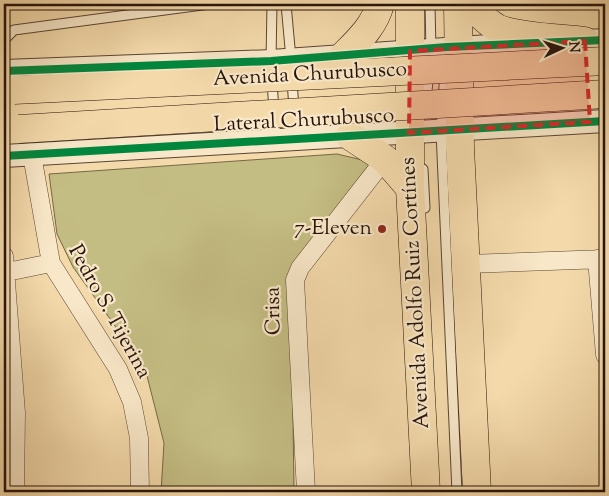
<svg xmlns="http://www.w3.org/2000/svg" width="609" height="496" viewBox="0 0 609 496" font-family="'Sorts Mill Goudy',serif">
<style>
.green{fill:#c4bd83;stroke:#766847}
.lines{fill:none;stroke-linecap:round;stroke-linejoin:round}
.service-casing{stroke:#5a4533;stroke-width:11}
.minor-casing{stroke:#5a4533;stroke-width:19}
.tertiary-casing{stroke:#5a4533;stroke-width:24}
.primary-casing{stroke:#27130b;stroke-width:29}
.service{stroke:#f8e7c8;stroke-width:9}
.minor{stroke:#f8e7c8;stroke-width:18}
.tertiary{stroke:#f8e7c8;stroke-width:22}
.primary{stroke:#f4daab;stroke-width:28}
.trunk-bridge-casing{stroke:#27130b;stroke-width:29;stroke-linecap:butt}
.trunk-bridge{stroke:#f4daab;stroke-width:28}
.cycleway-casing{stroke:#f8e7c8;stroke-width:11}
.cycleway{stroke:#00873e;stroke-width:8}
.marked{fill:#d62828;fill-opacity:0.2;stroke:#d62828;stroke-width:4;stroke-dasharray:10 6;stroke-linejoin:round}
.poi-dot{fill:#8f2418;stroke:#f8e7c8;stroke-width:2}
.labels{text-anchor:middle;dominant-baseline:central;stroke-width:4.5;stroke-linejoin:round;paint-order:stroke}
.street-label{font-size:21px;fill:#27130b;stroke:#f8e7c8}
.poi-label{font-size:21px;fill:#27130b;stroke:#f8e7c8;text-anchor:end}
</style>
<rect width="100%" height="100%" fill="#f4daab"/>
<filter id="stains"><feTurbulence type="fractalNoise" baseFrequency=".004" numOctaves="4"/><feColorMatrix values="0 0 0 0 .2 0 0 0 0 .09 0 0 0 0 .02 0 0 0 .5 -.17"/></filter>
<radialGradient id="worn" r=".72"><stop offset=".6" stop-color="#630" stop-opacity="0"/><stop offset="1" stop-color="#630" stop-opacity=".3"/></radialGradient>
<!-- green -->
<path class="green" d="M337,154l34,8 -80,105 3,225h-133l3,-49 -19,-75 -72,-101 -16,-33 -8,-60z"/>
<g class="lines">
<defs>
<path id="service" d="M286,4l5,55
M430,4l1,47
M4,40l10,-10 196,-26
M271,61l1,-57
M445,71l-4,61 16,360
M292,80l4,59
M272,81l4,60
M426,101l3,-30
M423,169l2,39"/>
<path id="minor" d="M32,155l19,108 67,106 14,33 7,36 1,54
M4,256l12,157 -1,79
M597,259l8,96
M467,264l138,-5
M7,272l44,-9
M306,492l-11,-212 5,-12 85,-109"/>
<path id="tertiary" d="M569,42l36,-2
M4,71l267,-10 263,-18
M4,156l601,-35"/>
<path id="primary" d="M410,4v184l16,304
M458,4l2,144 17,344
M472,4c6,9 15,18 25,24 19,9 66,10 88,13
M344,55c15,-15 31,-30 36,-51
M350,136l35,23 25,29"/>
</defs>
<!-- service casing -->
<use href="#service" class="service-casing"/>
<!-- minor casing -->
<use href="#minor" class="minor-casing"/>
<!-- tertiary casing -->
<use href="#tertiary" class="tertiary-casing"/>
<!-- primary casing -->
<use href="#primary" class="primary-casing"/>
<!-- service -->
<use href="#service" class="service"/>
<!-- minor -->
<use href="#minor" class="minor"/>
<!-- tertiary -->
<use href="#tertiary" class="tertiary"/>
<!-- primary -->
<use href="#primary" class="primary"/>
<defs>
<path id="trunk-bridge" d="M14,90l591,-29
M19,129l586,-35"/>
</defs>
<!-- trunk-bridge casing -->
<use href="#trunk-bridge" class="trunk-bridge-casing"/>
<!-- trunk-bridge -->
<use href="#trunk-bridge" class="trunk-bridge"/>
<defs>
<path id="cycleway" d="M4,71l267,-10 176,-14 158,-7
M4,156l601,-35"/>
</defs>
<!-- cycleway casing -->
<use href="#cycleway" class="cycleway-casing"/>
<!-- cycleway -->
<use href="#cycleway" class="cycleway"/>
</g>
<!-- marked area -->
<path class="marked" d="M585,41l5,81 -181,11 1,-82z"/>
<!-- markers -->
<circle class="poi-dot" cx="382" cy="229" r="5"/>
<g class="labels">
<!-- street labels -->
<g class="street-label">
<text transform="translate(310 75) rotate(-3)">Avenida Churubusco</text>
<text transform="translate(304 121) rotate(-3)">Lateral Churubusco</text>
<text transform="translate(416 293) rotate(-93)">Avenida Adolfo Ruiz Cortínes</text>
<text transform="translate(274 311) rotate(-91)">Crisa</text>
<text transform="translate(109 312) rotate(61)">Pedro S. Tijerina</text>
</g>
<!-- poi labels -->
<g class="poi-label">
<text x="372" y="229">7-Eleven</text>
</g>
</g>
<!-- margin -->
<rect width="609" height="496" fill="none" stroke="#f4daab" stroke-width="20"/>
<rect x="5" y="5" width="599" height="486" fill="none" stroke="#27130b" stroke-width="2.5"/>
<rect x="10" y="10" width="589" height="476" fill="none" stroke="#27130b"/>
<!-- north arrow -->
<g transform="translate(562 48) rotate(86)" stroke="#f8e7c8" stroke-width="4" paint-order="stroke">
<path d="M0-4L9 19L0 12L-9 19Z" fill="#27130b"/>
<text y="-8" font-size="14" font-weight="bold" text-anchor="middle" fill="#27130b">N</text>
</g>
<rect width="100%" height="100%" filter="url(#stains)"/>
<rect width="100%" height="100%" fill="url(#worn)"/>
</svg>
